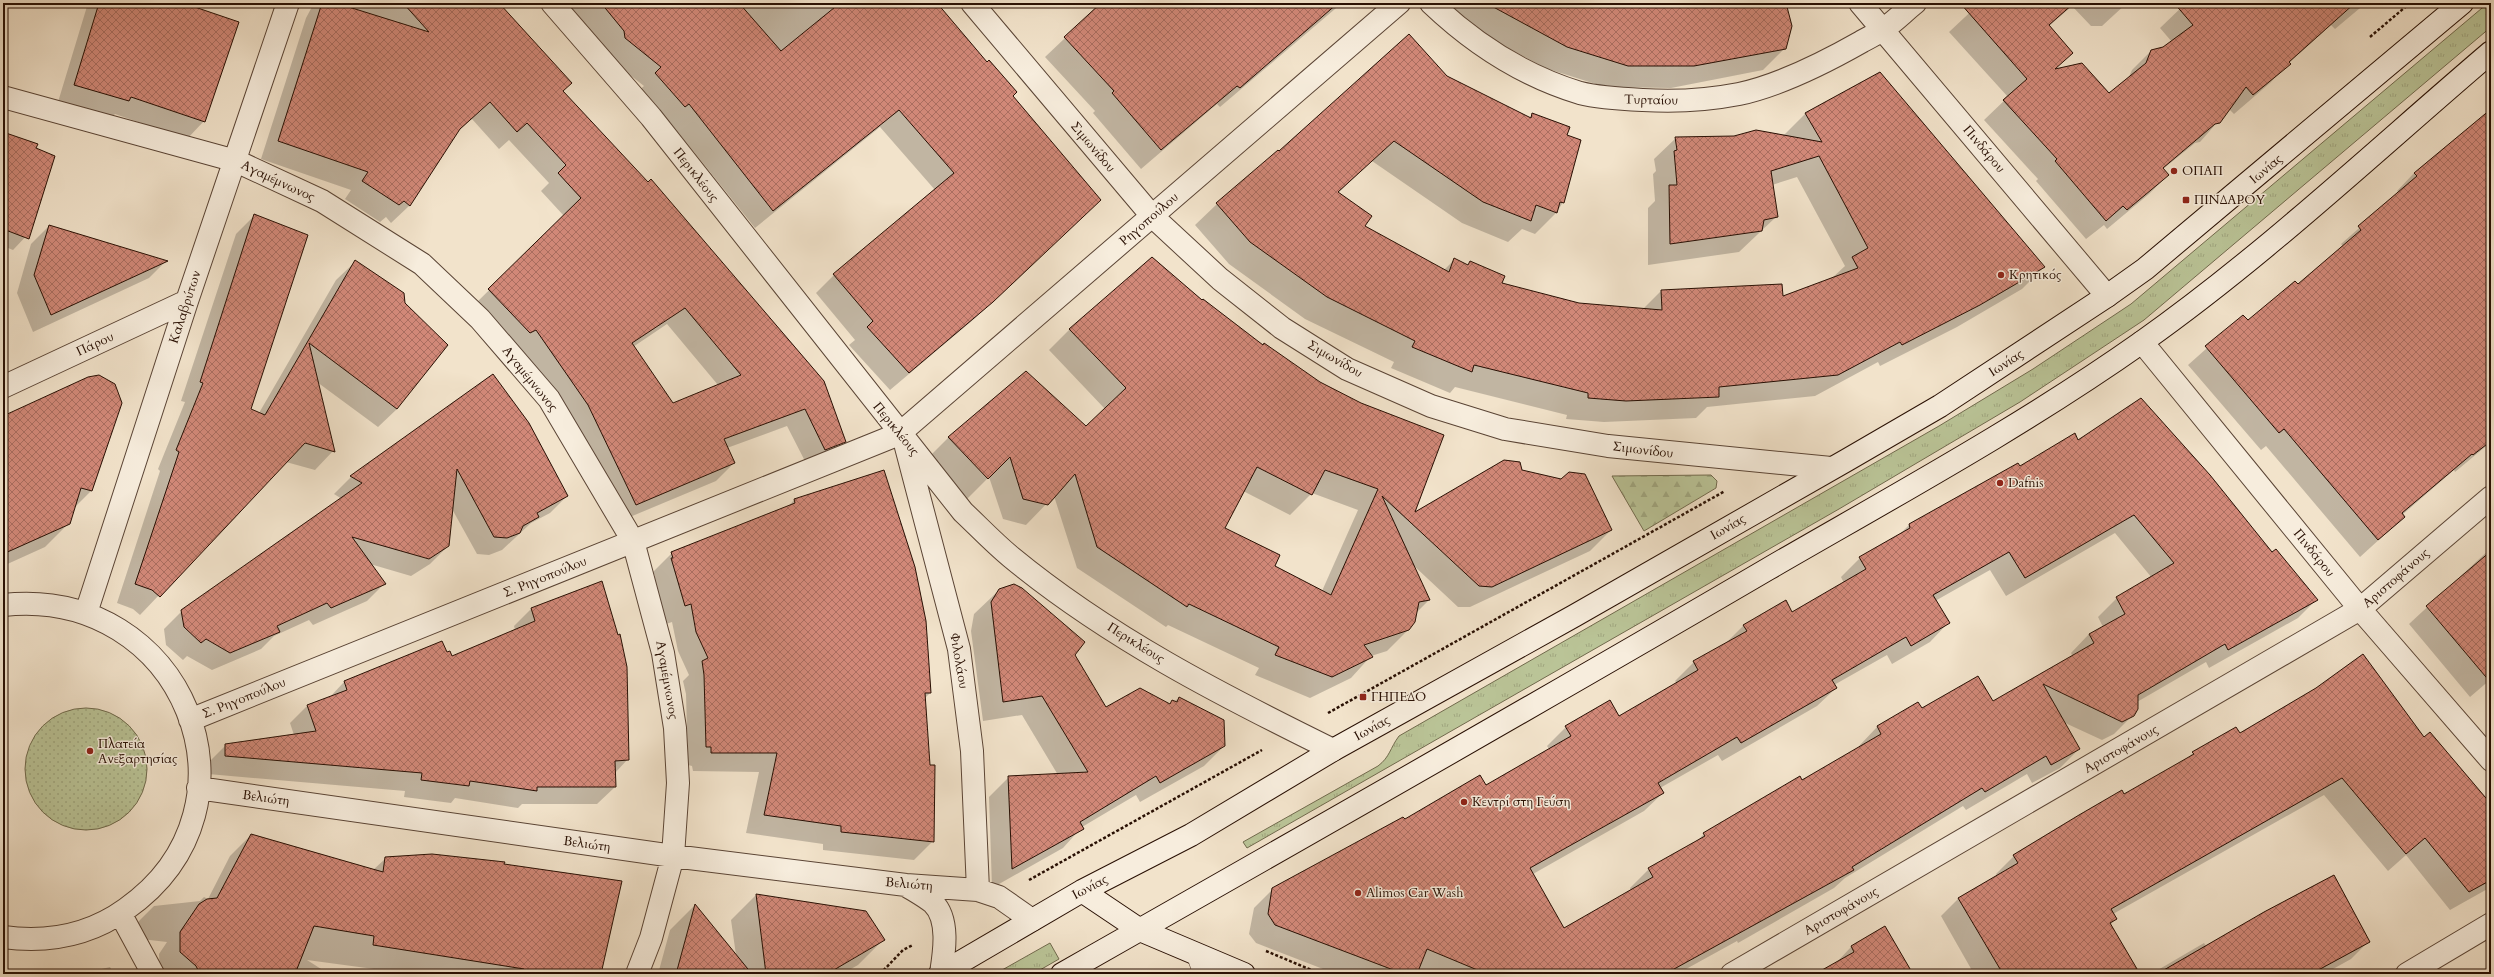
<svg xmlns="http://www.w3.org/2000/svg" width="2494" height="977" viewBox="0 0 2494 977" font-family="Cardo,serif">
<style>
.grass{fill:url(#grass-tufts);stroke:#716a4d}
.forest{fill:url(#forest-firs);stroke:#716a4d}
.park{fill:url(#park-dots);stroke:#716a4d}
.shadow{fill:#0003;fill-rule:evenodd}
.building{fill:url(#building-cross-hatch);stroke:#280f03;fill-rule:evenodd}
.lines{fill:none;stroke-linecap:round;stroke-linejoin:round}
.lane-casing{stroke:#5a4435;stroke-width:16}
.street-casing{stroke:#5a4435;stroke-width:24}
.secondary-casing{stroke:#280f03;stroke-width:24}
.path{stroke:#280f03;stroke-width:2.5;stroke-dasharray:3 2;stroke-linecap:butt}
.lane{stroke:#f7eddd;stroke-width:15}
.street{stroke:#f7eddd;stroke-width:22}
.secondary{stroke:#f7eddd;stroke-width:22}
.poi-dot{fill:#8f2418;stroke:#f7eddd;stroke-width:1.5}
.labels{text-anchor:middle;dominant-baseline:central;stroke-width:3;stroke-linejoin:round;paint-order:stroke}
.street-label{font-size:13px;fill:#280f03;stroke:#f7eddd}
.poi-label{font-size:13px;fill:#280f03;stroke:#f7eddd;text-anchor:start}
</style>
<defs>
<pattern id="grass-tufts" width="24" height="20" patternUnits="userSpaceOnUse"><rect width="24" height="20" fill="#bac497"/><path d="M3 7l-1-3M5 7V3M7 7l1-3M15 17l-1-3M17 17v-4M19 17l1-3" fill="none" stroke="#a0a780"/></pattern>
<pattern id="forest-firs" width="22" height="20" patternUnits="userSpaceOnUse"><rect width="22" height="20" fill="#bac497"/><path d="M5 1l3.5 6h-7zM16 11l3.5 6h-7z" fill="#a0a780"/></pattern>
<pattern id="park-dots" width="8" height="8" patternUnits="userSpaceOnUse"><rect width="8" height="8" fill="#bac497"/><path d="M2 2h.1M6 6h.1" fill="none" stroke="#a0a780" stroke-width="1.8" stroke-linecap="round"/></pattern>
<pattern id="building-cross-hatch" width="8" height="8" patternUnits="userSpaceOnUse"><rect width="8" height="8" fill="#d18878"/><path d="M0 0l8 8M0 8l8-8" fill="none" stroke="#aa6e60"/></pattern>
</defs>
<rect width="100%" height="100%" fill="#f2e3cb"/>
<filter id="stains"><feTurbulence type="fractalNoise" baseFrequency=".005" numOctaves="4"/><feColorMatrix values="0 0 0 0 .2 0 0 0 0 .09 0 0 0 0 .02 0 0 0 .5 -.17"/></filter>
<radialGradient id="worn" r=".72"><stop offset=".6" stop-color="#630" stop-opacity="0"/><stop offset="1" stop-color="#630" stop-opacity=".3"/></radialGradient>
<!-- grass -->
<path class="grass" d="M2488,3h3v24l-347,293 -124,82 -181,107 -592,339 -4,-6 135,-76c12,-9 12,-18 21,-30l540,-310 94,-57 98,-65z
M1050,943l9,16 -26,15h-38z"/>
<!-- forest -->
<path class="forest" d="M1711,475l6,6 -1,7 -72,43 -32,-55z"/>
<!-- park -->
<path class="park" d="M25 769a61 61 0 1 1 122 0a61 61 0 1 1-122 0Z"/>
<!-- shadow -->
<path class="shadow" d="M88,3h92l24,118 -17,18 -72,-25 -4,4 -53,-16z
M314,3h189l-2,3 61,85 282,351 -17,17 -19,8 -21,-41 -60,22 7,15 -18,18 -98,41 -48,-100 -98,-115 92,-91 -23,-25 8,-8 -40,-43 -10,9 -27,-30 -16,14 -47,73 -18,17 -5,-6 -6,5 -35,-23 6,-9 -90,-31 45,-141zM667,324l51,61 -46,19 -39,-57z
M566,3h370l76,93 69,122 -108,102 -83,70 -41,-45 6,-5 -39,-47 18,-18 101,-85 -55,-63 -125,101 -85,-106 -4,3 -28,-34 6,-5 -37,-29z
M1102,3h240l-122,104 -3,-3 -76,65 -48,-56 2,-2 -50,-54z
M1456,3h336l-5,6 -2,39 -22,22 -92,18 -66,-1 -60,-19 -92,-50z
M1980,3h147l-25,23h-11l-19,-20 -24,21 6,43 55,25 19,-16 4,-9 19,-19 13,-3 8,-6 -12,-14 26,-25h180l-31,26 -4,-4 -42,38 -19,20 -36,31 -5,-5 -29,33 -5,1 -32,26 5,6 -19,19 -42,35 -3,-4 -18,14 -50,-58 2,-2 -54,-59 24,-23 -59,-65z
M1880,73l164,194 -22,22 -65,38 -77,39 -2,-4 -63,34 -108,11 -11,11 -92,4 -38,-3 1,-4 -112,-28 -5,6 -59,-25 3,-6 -89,-43 -76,-55 -34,-39 22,-21 62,-51 168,-77 82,42 3,-3 34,20 -3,67 -6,10 -22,22 -13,-5 -14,13 -46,-19 -90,-62 -34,32 25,33 81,44 10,-10 13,5 3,-3 31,22 78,20 64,5 18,-18 121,6 50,-19 13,-12 -48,-89 -25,8 4,32 -37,35 -91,13v-57l7,-7 -2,-27 3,-3 -2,-12 22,-21 107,-2 22,-22z
M2491,110v332l-36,30 -1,-2 -52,45 2,2 -44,40 -94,-111 -5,4 -73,-85 55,-49 4,5 50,-36 46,-39 -2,-2 58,-51 -2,-2 17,-18z
M3,133l32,16 -5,83 -17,18 -10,-4z
M255,215l-5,195 9,3 77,-133 19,-18 42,147 -19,18 -61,-45 16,69 -18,19 -29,-8 -146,153 -7,-6 -16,-6 43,-132 -2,-2 27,-67 -4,-1 55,-167z
M49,226l117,35 -17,17 -116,54 -16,-39 14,-49z
M1152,259l261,255 108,-44 90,60 -21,21 -120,56h-12l-46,-43 17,36 -13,13 -8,17 -21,21 -16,5 -20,22 -41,20 -55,-23 4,-7 -91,-43 -2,2 -89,-59 -23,-72 -28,29 -23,-6 -14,-42 -22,22 -39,-41 20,-20 78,-66 60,56 19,-19 -56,-59 20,-20zM1243,491l47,24 22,-22 46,17 -36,81 -48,-25 -51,-38z
M493,375l74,121 -17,17 -19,10 -29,27 -13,5 -12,-1 -25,-45 -4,37 -18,18 -19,12 -41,-12 14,20 -17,17 -54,24 -4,-5 -35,16 -13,13 -49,21 -25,-14 -4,4 -17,-15 -2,-16 18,-18 160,-112 -8,-5 17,-17z
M3,421l88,70 -17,17 -5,15 -24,24 -42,19z
M2078,441l194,112 44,47 -18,18 -89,50 -3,-6 -69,40 -4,13 -19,19 -12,6 -39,-18 16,27 -19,19 -28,15 -5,-9 -61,36 -3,-4 -118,72 -11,10 -96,55 -1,-2 -60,33h-253l-7,-3 -1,3h-80l-80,-31 -7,-9 5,-26 19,-19 131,-68 82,-35 63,-37 -2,-3 19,-19 53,-10 58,-34 -2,-2 19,-19 31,-18 19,-19 48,-12 52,-30 -3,-6 19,-19 39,-23 10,-10 109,-61 1,3zM2115,533l37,45 -35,20 -19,19 5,10 -14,7 -18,19 2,4 -81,46 -71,7 -3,-6 -41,23 -18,19 1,2 -156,86 -8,8 -47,27 -19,19 1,3 -67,39 -31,-56 111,-63 19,-18 -3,-5 58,-33 4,6 95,-55 19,-18 -2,-3 53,-30 5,9 38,-22 18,-19 -13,-22 55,-31 16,26z
M884,471l46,222 -5,5 8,143 -19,19 -91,-10v-6l-77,-11 13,-61 -66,-1 -1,-5 -4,-1 -2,-71 -3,-13 6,-6 -11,-24 -6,-29 -6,2 -13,-46 2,-2 -2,-4 19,-19 115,-45 7,-8z
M2491,548v131l-21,18 -61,-73z
M1013,585l60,70 33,54 63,-4 10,-7 45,48 -20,20 -64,36 -4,-7 -54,32 -19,21 -71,40 -3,-91 20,-20 49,-2 -36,-60 -39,6 -12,-90 3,-17 21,-20 11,-8z
M531,609l97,150 -13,14v14l-18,17h-75l-4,4 -63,-10 -4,5 -47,-6 1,-6 -197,-17v-11l18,-18 68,-10 -4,-12 17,-17 22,-8 15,-16 98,-39 4,10 6,4 63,-27 -1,-4z
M2239,734l185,4 67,68v81l-41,23 -44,-55 -18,16 -64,-76 -211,119 3,5 -6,6 29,49h-165l-33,-58 18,-18 38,-22 -1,-2 18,-18 171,-96 8,-7z
M251,835l122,35 13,-12 117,7 92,109h-184l-104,-14 22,14h-169l-1,-20 8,-12 -35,-4v-10l22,-22 46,-5 4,-4 4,2 22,-43z
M756,895l109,17 18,28 -25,25 -16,9h-184l12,-44 25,-25 41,50 -5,-35z
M1885,928l27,46h-97l21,-11 15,-16z
M2369,941l-18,18 -27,15h-173l53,-31 2,3z
M110,967l4,7h-33z"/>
<!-- building -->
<path class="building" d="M99,3h84l56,19 -34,100 -74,-25 -2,4 -55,-16z
M322,3h14l93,29 -26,-29h96l73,80 -9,8 85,91 3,-3 173,202 22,61 -21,8 -20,-41 -81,30 11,24 -99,42 -48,-100 -52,-75 -6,3 -42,-44 93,-91 -23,-25 8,-8 -39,-42 -10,9 -27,-30 -30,27 -50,77 -6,-5 -5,4 -37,-24 6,-9 -90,-31zM685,308l56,67 -68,28 -41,-60z
M601,3h138l42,48 59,-48h97l50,59 2,-2 28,32 -4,4 88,104 -108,102 -84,71 -42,-46 6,-6 -40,-47 121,-101 -55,-63 -126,101 -84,-107 -4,3 -30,-34 6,-6 -36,-29 -1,-7z
M1101,3h237l-98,85 -3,-2 -76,64 -49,-57 2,-2 -50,-54z
M1486,3h300l6,23 -6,23 -92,17h-66l-61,-19z
M1960,3h114l-25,22 24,28 -18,16 27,-6 27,30 37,-30 5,-13 12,-3 30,-22 -19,-22h181l-66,59 2,2 -38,31 -7,-8 -26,36 -5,1 -52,44 6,7 -42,35 -4,-4 -17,15 -51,-60 2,-2 -54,-59 24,-21z
M1409,34l38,42 84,42 1,-5 38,14 -3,8 14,5 -17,63 -4,-1 -3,11 -21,-8 -5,16 -48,-19 -89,-61 -56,51 34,24 -7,10 84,46 5,-14 14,7 2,-4 35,15 -3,7 77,20 83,7 -1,-20 121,-6 1,12 75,-28 -6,-11 16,-9 -49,-92 -48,15 7,46 -14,3 -2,11 -92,13 -1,-59h8l-3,-34 3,-1 -2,-13 59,-1 22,-6 66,12 -17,-29 75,-41 165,195 -65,38 -78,40 -2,-3 -62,33 -119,12v10l-93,4 -38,-3v-5l-114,-28 -2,7 -60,-25 3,-6 -88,-44 -77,-55 -34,-39 62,-53 1,1z
M2491,109v332l-18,14 -1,-1 -70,59 3,4 -27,23 -94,-111 -5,4 -74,-87 38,-31 5,5 47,-39 3,3 63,-54 -3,-4 59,-50 -3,-3z
M3,132l35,12 -2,4 19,8 -26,83 -26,-10z
M254,214l54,21 -57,174 14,6 90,-155 49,33 1,10 43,42 -51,64 -88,-66 26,109 -30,-9 -145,154 -8,-7 -17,-6 44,-132 -3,-2 27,-67 -3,-1z
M49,225l119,36 -117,54 -17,-40z
M1152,257l50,43 1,-1 60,46 1,-2 56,39 41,21 83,32 -29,77 89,-52 16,2 2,8 39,9 8,-7 16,2 27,56 -120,57 -13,-1 -97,-90 48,104 -11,2 -4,20 -6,8 -45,15 9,12 -41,20 -57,-22 4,-8 -90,-43 -2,3 -90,-60 -22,-73 -27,31 -25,-6 -13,-42 -22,22 -40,-42 78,-66 60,55 40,-38 -57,-59zM1257,467l55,28 13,-25 53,19 -47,106 -56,-29 5,-11 -55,-27z
M493,374l36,49 39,73 -31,17 2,4 -16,9 -3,7 -13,5 -13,-1 -37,-68 -8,77 -20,13 -77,-22 34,47 -55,24 -4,-5 -50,23 3,6 -50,21 -24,-14 -5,4 -17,-16 -3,-17 181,-127 -12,-7z
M99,375l16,9 7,19 -30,88 -11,-3 -11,36 -67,30v-138l85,-39z
M2141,398l69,77 62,77 4,-3 42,51 -90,50 -3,-6 -87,51v14l-4,7 -12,6 -79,-38 37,65 -29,16 -5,-9 -61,36 -3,-4 -130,79 2,3 -189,104h-178l-60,-25 -10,25h-13l-129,-49 -7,-11 4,-26 131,-71 2,2 75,-44 6,10 85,-49 -6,-10 45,-26 9,16 79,-46 -5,-9 54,-30 -4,-6 43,-25 6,12 74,-43 -7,-12 51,-29 -1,-4 109,-61 2,3 55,-33 3,7zM2134,515l40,48 -58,34 9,17 -36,20 5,9 -101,58 -15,-25 -56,32 -4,-6 -41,24 4,8 -79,46 -2,-4 -97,57 2,3 -57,32 5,9 -89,51 -34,-60 134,-75 -6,-10 79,-46 4,6 96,-55 -5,-8 74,-43 5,9 39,-23 -17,-28 76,-43 16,26z
M884,470l31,97 11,54 5,72h-6l5,72h5l-1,77 -93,-10v-6l-77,-11 13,-62h-66v-6h-5l-2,-72 -2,-14 6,-3 -12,-26 -5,-28 -6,2 -14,-48h2l-2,-6 124,-49 -1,-4z
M2491,551v132l-65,-77z
M602,581l16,54 2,-1 7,33 2,93 -14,1 1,26h-79v4l-67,-10 -1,5 -48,-6 1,-7 -197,-17v-12l91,-13 -9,-26 40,-15 -3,-9 98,-40 5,11 3,-1 2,5 83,-35 -4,-13z
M1014,584l8,4 63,54 -10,13 31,52 34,-19 30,16 2,-4 5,2 2,-5 45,23 1,26 -65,37 -4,-7 -76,46 4,7 -72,40 -4,-93 80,-4 -46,-76 -39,6 -12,-100 8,-13z
M2363,654l61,83 6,-5 61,72v76l-22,12 -44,-54 -19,16 -64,-76 -231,131 6,10 -7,4 30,51h-137l-45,-76 60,-35 -5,-8 66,-40 43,-25 2,4 70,-40 -2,-2 44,-25 4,6 76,-45z
M251,834l132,38 2,-15 47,-3 73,8 -1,2 118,17 -21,93h-80l3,-5 -151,-24 1,-9 -60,-10 -19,48h-95l-4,-8 -16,-14v-20l19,-28 8,-5 10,-1z
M2334,875l36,67 -59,32h-154l107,-62z
M756,894l110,17 19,29 -58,34h-61z
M695,904l57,70h-76z
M1885,926l28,48h-98l39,-22 -3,-6z"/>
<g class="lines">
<defs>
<path id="lane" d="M1193,952l8,22"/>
<path id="street" d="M552,3l99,114 312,395c16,15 31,31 48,45 97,80 210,138 322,193
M972,3l180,213 68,63 62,49 65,41 84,37 74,23 103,17 223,22
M1431,3c42,40 93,73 149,90 20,5 42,6 63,7 32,2 65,0 96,-6 42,-9 85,-31 122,-52 8,-5 17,-8 24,-14 10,-7 20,-17 30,-25
M1860,3l247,293
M3,97l233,64 86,40 100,63 58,55 69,80 84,142 30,112 12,75 3,55 -5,73 -22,82 -14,36
M2142,342l218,267 131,151
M3,387l184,-86
M906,447l53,202 13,102 6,139
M3,605c180,-20 270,201 123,304 -36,26 -79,34 -123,28
M86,613l101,-312 101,-298
M190,720l709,-286 500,-431
M198,788l475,68 233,29 72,5 21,7 33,23
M907,886c8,5 19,11 26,17 17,16 11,51 8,70
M120,913l33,61
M1732,974l628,-365 131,-112
M2407,974l84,-50"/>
<path id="secondary" d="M1082,891l58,39 104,44
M940,974l142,-83 109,-56 142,-85 241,-134 273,-156 93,-54 167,-110 38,-27 317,-266
M1062,974c236,-134 472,-268 706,-405 126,-73 255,-143 374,-227 123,-87 234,-192 349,-290"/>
</defs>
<!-- lane casing -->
<use href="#lane" class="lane-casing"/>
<!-- street casing -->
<use href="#street" class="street-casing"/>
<!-- secondary casing -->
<use href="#secondary" class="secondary-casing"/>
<!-- path -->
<path class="path" d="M2370,37l40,-34
M1328,713l397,-222
M1029,880l233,-130
M1266,951l55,23
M880,974l23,-24 10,-5"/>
<!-- lane -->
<use href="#lane" class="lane"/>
<!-- street -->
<use href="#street" class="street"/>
<!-- secondary -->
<use href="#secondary" class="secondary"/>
</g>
<!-- markers -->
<g class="poi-dot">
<circle cx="2174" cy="171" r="4"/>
<rect x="2182" y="196" width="8" height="8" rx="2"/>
<circle cx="2001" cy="275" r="4"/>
<circle cx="2000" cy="483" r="4"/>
<rect x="1359" y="693" width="8" height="8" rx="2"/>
<circle cx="90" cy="751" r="4"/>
<circle cx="1464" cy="802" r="4"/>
<circle cx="1358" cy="893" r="4"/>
</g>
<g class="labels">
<!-- street labels -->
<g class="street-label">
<text transform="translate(1651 100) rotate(1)">Τυρταίου</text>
<text transform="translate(1093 147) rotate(50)">Σιμωνίδου</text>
<text transform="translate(1984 149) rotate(50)">Πινδάρου</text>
<text transform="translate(2266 169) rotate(-40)">Ιωνίας</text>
<text transform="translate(696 175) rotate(52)">Περικλέους</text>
<text transform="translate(278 181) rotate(25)">Αγαμέμνωνος</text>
<text transform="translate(1149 219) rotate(-41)">Ρηγοπούλου</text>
<text transform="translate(185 307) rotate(-72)">Καλαβρύτων</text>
<text transform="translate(95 344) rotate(-25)">Πάρου</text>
<text transform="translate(1335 359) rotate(30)">Σιμωνίδου</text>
<text transform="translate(2006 363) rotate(-33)">Ιωνίας</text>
<text transform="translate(530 379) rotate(51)">Αγαμέμνωνος</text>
<text transform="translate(896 429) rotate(51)">Περικλέους</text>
<text transform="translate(1643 450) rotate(7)">Σιμωνίδου</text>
<text transform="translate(1728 527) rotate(-30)">Ιωνίας</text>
<text transform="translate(2314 553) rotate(51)">Πινδάρου</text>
<text transform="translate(545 577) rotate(-22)">Σ. Ρηγοπούλου</text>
<text transform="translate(2396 578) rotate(-41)">Αριστοφάνους</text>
<text transform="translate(1136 643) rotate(32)">Περικλέους</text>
<text transform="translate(959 661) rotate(80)">Φιλολάου</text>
<text transform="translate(667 680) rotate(80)">Αγαμέμνωνος</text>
<text transform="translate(244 698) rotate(-22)">Σ. Ρηγοπούλου</text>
<text transform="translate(1372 728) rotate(-29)">Ιωνίας</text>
<text transform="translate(2121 749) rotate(-30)">Αριστοφάνους</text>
<text transform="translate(266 798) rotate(8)">Βελιώτη</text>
<text transform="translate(587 844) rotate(8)">Βελιώτη</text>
<text transform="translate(909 884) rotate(5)">Βελιώτη</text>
<text transform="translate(1090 887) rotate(-28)">Ιωνίας</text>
<text transform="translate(1841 911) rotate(-30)">Αριστοφάνους</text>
</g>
<!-- poi labels -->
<g class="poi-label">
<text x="2182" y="171">ΟΠΑΠ</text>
<text x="2194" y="200">ΠΙΝΔΑΡΟΥ</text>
<text x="2009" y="275">Κρητικός</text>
<text x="2008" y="483">Dafnis</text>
<text x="1371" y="697">ΓΗΠΕΔΟ</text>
<text x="98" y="744">Πλατεία<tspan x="98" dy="15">Ανεξαρτησίας</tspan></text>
<text x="1472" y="802">Κεντρί στη Γεύση</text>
<text x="1366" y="893">Alimos Car Wash</text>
</g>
</g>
<!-- margin -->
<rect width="2494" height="977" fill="none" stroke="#f2e3cb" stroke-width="16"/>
<rect x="4" y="4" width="2486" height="969" fill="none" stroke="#280f03" stroke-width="2"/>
<rect x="8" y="8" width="2478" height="961" fill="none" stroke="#280f03"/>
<rect width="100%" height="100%" filter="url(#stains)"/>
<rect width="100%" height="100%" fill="url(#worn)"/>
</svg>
